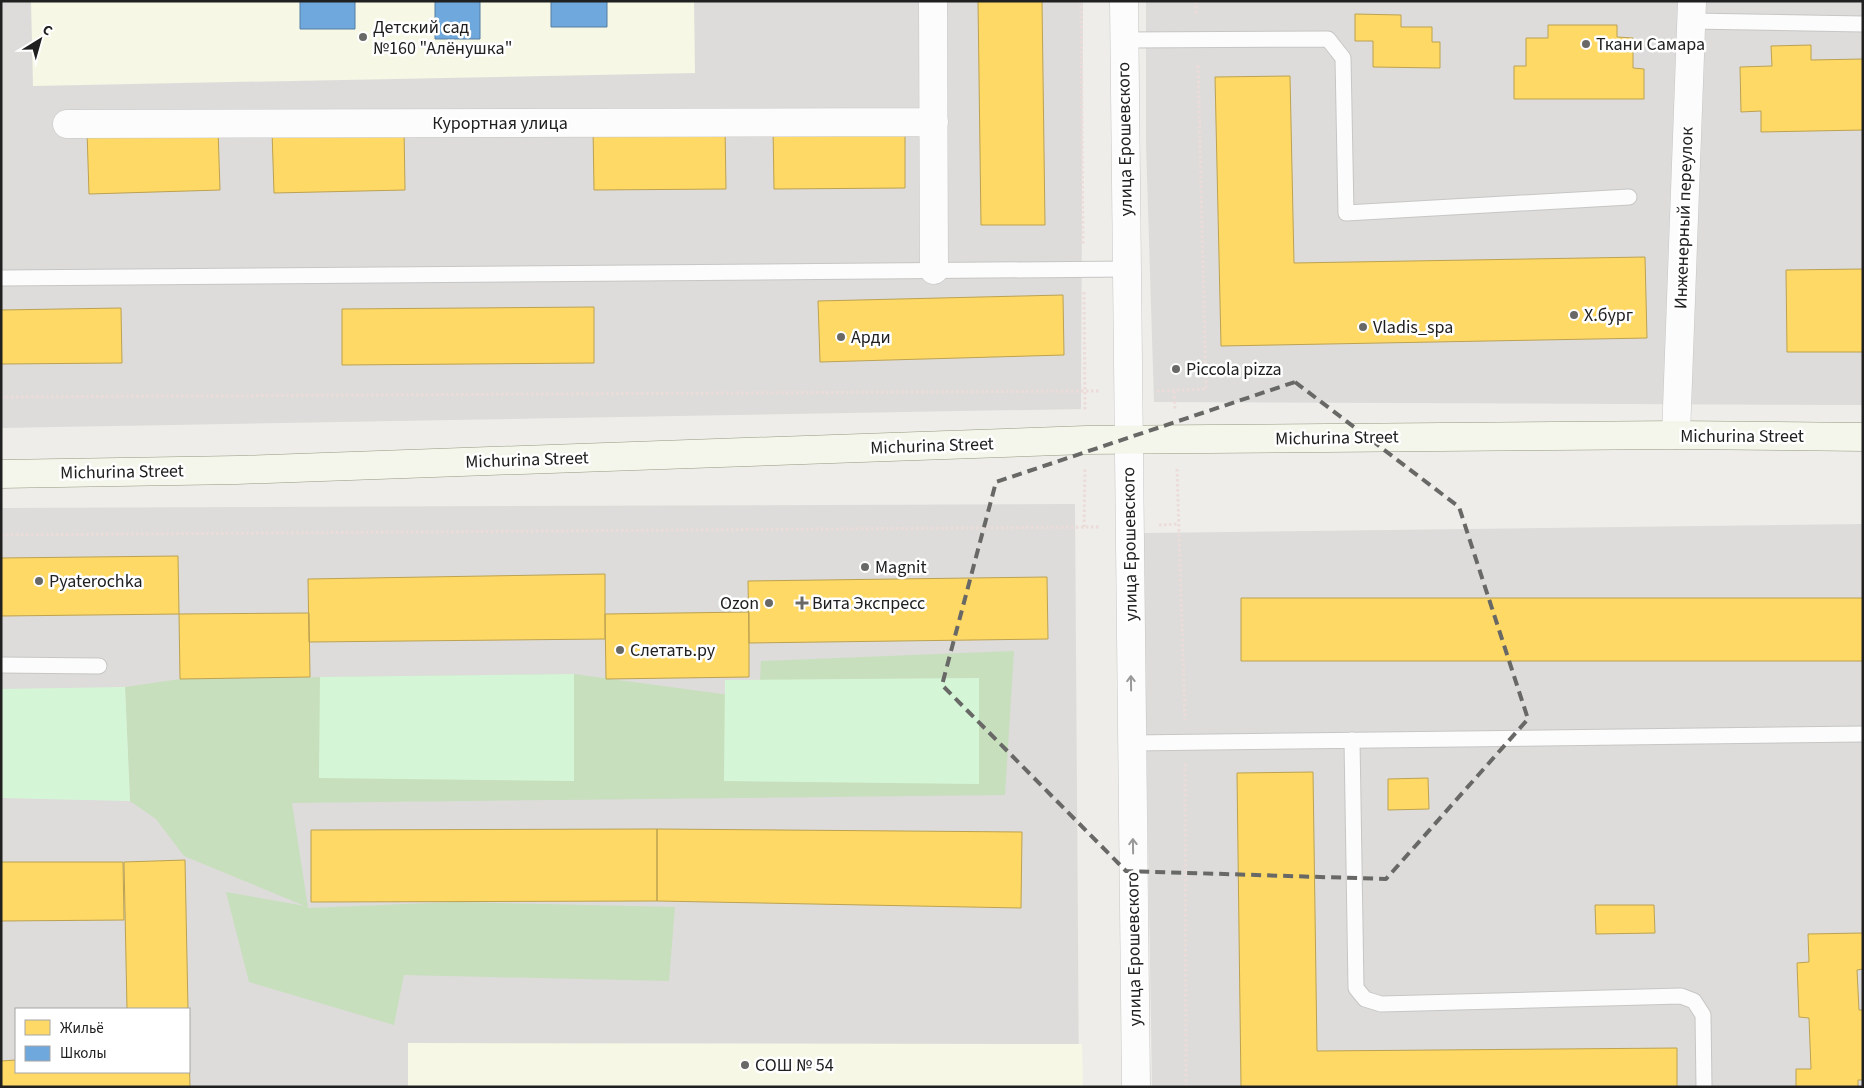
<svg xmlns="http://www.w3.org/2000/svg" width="1864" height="1088" viewBox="0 0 1864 1088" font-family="'Source Sans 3',sans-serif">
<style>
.residential{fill:#dddcda;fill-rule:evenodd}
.education{fill:#f7f7e5}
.forest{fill:#c7dfbc}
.park{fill:#d5f6d6}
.homes{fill:#ffd966;stroke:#bca251}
.schools{fill:#6fa8dc;stroke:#577fa4}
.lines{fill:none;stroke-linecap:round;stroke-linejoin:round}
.lane-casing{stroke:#c7c6c5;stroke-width:17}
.street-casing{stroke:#c7c6c5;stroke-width:29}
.secondary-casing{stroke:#97997f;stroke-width:29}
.path{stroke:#ecdcd9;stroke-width:3;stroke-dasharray:2.5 2.5;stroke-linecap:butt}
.lane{stroke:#fcfcfc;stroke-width:15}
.street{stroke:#fcfcfc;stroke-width:28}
.secondary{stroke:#f4f5eb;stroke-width:28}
.oneway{stroke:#999}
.marked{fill:none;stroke:#686866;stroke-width:4;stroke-dasharray:10 6;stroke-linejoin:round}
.poi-dot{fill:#686866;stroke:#fff;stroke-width:2}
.labels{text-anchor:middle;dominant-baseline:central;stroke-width:5;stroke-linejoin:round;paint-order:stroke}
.poi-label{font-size:18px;fill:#202020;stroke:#fff;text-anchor:start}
.street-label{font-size:18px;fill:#202020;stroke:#fff}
</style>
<rect width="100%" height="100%" fill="#eeede9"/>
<!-- residential -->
<path class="residential" d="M1,1h1082l-2,408 -1080,19z
M1146,1h717v404l-709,-3 -8,-258z
M1075,504l4,583h-1078v-579zM16,1009h173v63h-173z
M1863,524v563h-711l-9,-554z"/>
<!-- education -->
<path class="education" d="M31,1h663l1,72 -662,13z
M408,1043l674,1 1,43h-675z"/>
<!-- forest -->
<path class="forest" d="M1014,651l-9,144 -713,8 16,105 147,-6 220,5 -6,74 -265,-6 -10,50 -145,-43 -23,-90 79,14 -121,-50 -28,-37 -26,-18 -5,-114 55,-8 394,-5 185,25 2,-38z"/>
<!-- park -->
<path class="park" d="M574,674v107l-255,-3 1,-101z
M979,678v106l-255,-3 1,-101z
M125,687l5,114 -129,-3v-109z"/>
<!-- homes -->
<path class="homes" d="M978,1h64l3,224h-64z
M1355,14l46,1v12h31v15h8v26l-67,-1v-26h-18z
M1548,25h69v12l16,1v30l11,1v30h-130v-33h12v-28h22z
M1811,45v15l52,-1v71l-102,2v-21l-20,1 -1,-45 32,-1 -1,-20z
M1290,76l4,187 351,-6 2,81 -426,8 -6,-269z
M725,126l1,63 -132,1 -1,-63z
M773,126h132v62l-131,1z
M404,127l1,63 -131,3 -2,-62z
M218,128l2,62 -131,4 -2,-63z
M1863,269v83h-76l-1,-82z
M1063,295l1,60 -244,7 -2,-61z
M594,307v56l-252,2v-56z
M121,308l1,55 -121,1v-54z
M178,556l1,58 -178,2v-58z
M605,574v65l-296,3 -1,-63z
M1047,577l1,62 -299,4 -1,-62z
M1241,598h622v63h-622z
M749,612v65l-143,2 -1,-65z
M309,613l1,64 -130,2 -1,-65z
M1313,772l4,279 360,-3v39h-436l-4,-314z
M1428,778l1,31 -41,1v-31z
M657,829v72l-346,1v-72z
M657,829l365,3 -1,76 -364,-7z
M185,860l3,149h-61l-3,-147z
M1,862h122l1,58 -123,1z
M1595,905h59l1,28 -59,1z
M1863,933v36l-6,1 2,40h4v70h-5v7h-62v-18h15l-2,-51 -10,-1 -2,-54 12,-1 -1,-28z
M189,1050l1,37h-189v-26l15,-1v12h173z"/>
<!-- schools -->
<path class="schools" d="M300,1h55v28h-55z
M435,1h45v38h-45z
M551,1h56v26h-56z"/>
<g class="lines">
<defs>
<path id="lane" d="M1691,21l172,3
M1124,40l204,-1 15,19 3,155 283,-16
M1,278l1126,-9
M1,665l98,1
M1352,740l4,248 9,11 16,5 300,-8 13,5 9,14 1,72
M1132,743l731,-9"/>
<path id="street" d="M933,1l1,269
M1124,1l12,1086
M67,124l867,-2
M1676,435l16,-434"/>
<path id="secondary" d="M1,474l236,-4 849,-30 590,-5 187,2"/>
</defs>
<!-- lane casing -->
<use href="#lane" class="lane-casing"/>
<!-- street casing -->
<use href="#street" class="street-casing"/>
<!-- secondary casing -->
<use href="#secondary" class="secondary-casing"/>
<!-- path -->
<path class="path" d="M1081,1l2,245
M1196,1v15
M1084,292l1,119
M1157,391l49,-2 -8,-326
M1174,391l1,19
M1,397l1100,-6
M1177,469l8,251
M1159,525l20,-1
M1084,527l1,-58
M1,535l1100,-8
M1185,764l1,323"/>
<!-- lane -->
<use href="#lane" class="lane"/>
<!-- street -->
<use href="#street" class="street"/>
<!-- secondary -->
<use href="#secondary" class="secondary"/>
</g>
<!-- one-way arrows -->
<defs><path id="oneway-shaft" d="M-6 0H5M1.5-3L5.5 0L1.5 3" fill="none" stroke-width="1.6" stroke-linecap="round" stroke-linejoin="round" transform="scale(1.25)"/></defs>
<g class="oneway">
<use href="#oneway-shaft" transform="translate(1131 683) rotate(-91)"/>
<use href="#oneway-shaft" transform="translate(1133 846) rotate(-91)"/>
</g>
<!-- marked area -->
<path class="marked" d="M1295,382l164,125 69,212 -142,160 -260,-8 -184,-186 54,-203z"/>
<!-- markers -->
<g class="poi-dot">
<circle cx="363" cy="37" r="5"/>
<circle cx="1586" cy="44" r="5"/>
<circle cx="1574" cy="315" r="5"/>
<circle cx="1363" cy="327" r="5"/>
<circle cx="841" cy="337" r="5"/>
<circle cx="1176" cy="369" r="5"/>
<circle cx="865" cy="567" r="5"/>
<circle cx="39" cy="581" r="5"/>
<circle cx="769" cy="603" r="5"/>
<path d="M799.5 595.5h5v5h5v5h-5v5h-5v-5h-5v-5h5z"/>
<circle cx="620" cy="650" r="5"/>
<circle cx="745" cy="1065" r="5"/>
</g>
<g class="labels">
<!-- poi labels -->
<g class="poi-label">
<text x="373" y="27">Детский сад<tspan x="373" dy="21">№160 "Алёнушка"</tspan></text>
<text x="1596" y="44">Ткани Самара</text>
<text x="1584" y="315">Х.бург</text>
<text x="1373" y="327">Vladis_spa</text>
<text x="851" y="337">Арди</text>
<text x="1186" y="369">Piccola pizza</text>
<text x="875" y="567">Magnit</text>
<text x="49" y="581">Pyaterochka</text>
<text x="759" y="603" text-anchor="end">Ozon</text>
<text x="812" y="603">Вита Экспресс</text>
<text x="630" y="650">Слетать.ру</text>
<text x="755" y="1065">СОШ № 54</text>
</g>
<!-- street labels -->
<g class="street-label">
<text x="500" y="123">Курортная улица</text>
<text transform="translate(1125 139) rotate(-91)">улица Ерошевского</text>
<text transform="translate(1684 218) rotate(-88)">Инженерный переулок</text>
<text x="1742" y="436">Michurina Street</text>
<text transform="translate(1337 438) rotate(-1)">Michurina Street</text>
<text transform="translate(932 446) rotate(-2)">Michurina Street</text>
<text transform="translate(527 460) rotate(-2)">Michurina Street</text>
<text transform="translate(122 472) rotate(-1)">Michurina Street</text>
<text transform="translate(1130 544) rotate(-91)">улица Ерошевского</text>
<text transform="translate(1134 949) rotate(-91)">улица Ерошевского</text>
</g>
</g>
<!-- border -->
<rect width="1864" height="1088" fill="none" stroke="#202020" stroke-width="5"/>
<!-- legend -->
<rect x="15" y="1008" width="175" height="65" fill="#ffffff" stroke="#a6a6a6"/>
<rect x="25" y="1020" width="25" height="15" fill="#ffd966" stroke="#a6a6a6"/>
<text x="60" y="1033" font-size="15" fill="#202020">Жильё</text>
<rect x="25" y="1046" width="25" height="15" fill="#6fa8dc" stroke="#a6a6a6"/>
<text x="60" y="1058" font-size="15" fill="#202020">Школы</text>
<!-- north arrow -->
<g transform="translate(40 40) rotate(37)" stroke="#ffffff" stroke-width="4" paint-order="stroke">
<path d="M0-4L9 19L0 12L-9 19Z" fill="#202020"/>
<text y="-8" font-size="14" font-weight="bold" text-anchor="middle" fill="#202020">С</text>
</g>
</svg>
